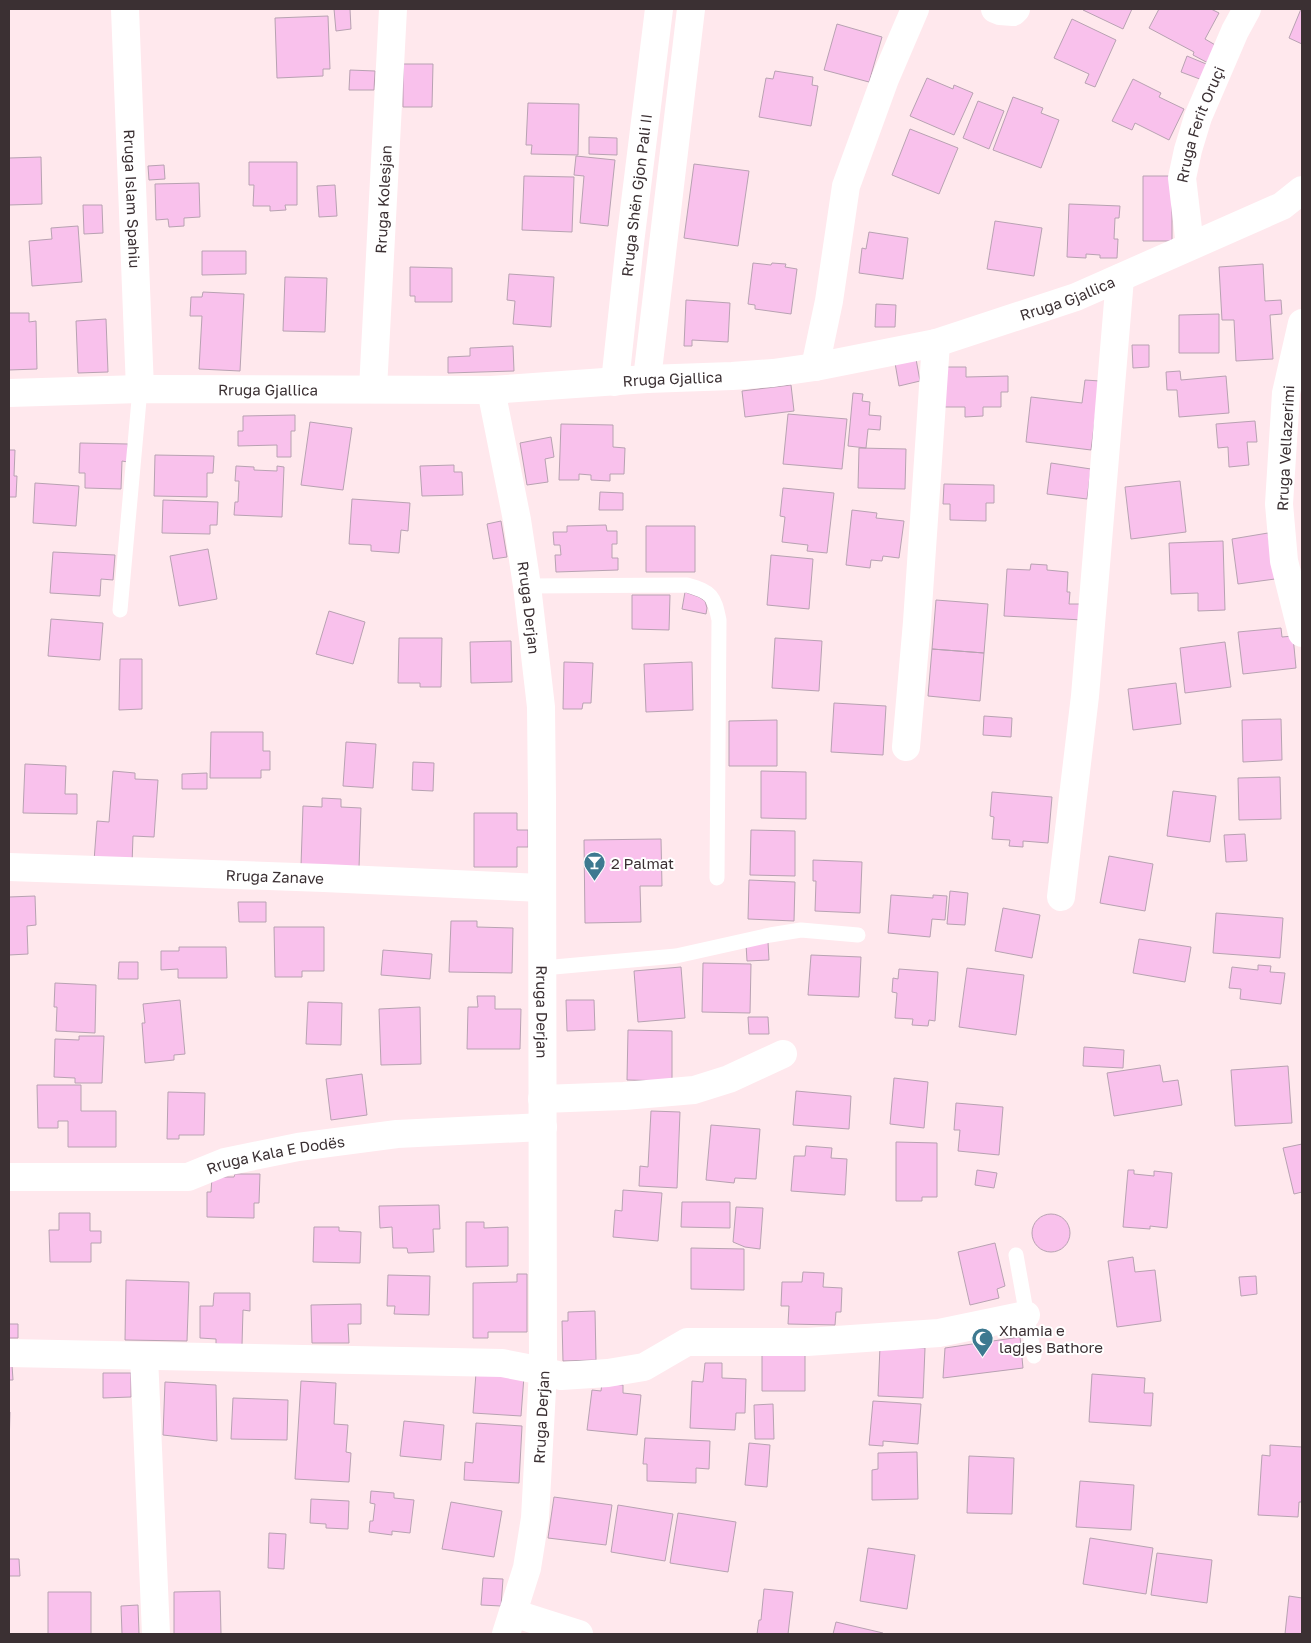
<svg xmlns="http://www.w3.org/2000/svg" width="1311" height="1643" viewBox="0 0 1311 1643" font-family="'Golos Text',sans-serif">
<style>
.building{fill:#f9c1ec;stroke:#b8a2b2}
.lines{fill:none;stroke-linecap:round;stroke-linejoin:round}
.service{stroke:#fff;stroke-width:15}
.minor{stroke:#fff;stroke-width:28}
.tertiary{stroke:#fff;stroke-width:28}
.labels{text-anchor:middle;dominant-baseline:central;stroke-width:4;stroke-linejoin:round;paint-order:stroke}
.street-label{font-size:15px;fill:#3b3033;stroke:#fff}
.poi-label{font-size:15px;fill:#3b3033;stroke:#fff;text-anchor:start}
</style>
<rect width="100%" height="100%" fill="#ffe8ed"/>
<!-- building -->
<path class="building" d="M334,9h16l1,20 -15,2z
M1084,9h48l-9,20 -40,-19z
M1159,9h52l8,4 -14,26 12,7 -9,17 -15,-8 1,-3 -45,-24z
M1301,9h1v35l-13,-6z
M328,16l2,53h-7v7l-46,2 -2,-60z
M1072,19l44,21 -21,47 -10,-4 4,-9 -35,-16z
M837,24l45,13 -13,45 -45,-12z
M1187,56l24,10 -6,15 -24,-9z
M403,64h30l-1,43h-29z
M350,70l25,1 -1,19h-25z
M775,71l38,6 -1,8 6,1 -7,40 -52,-9 7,-39 7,1z
M927,78l26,11 1,-4 19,8 -19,42 -44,-19z
M1133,79l28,14 -2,4 25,12 -15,31 -34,-17 -3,7 -20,-9z
M1013,97l30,11 -2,5 18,7 -18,48 -48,-18z
M978,101l26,10 -15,38 -26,-11z
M528,103l51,1 -1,51 -47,-1 1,-9h-6z
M910,129l48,19 -19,46 -47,-19z
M589,137l28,1v17l-28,-1z
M576,156l39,4 -7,66 -28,-3 4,-47 -10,-1z
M41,157l1,47 -33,1v-47z
M249,162h48v43h-12l1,5 -16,1v-5h-17l1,-21h-5z
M694,164l55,7 -11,75 -54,-8z
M164,165l1,14 -16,1 -1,-14z
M524,176l50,1 -2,55 -50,-2z
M1143,176h29v65h-29z
M199,183l1,34 -16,1v8l-15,1 -1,-8 -12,1 -1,-36z
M335,185l2,31 -18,1 -2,-31z
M1069,204l51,2 -1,12h-4l-1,21h4l-1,19h-17v-3l-14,-1v4l-19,-1z
M83,205h19l1,28 -19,1z
M995,221l47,7 -8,48 -47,-7z
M78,226l4,56 -50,4 -3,-45 23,-2 -1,-11z
M869,232l39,6 -5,41 -44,-6 3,-25 4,1z
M202,251h44v23l-44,1z
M753,263l18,2 1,-2 14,1 -1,3 12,2 -6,45 -36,-5v-4l-7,-1z
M1263,264l2,37 16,-1 1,14 -12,1 3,44 -37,2 -2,-41h-12l-3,-53z
M410,267l42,1v34h-37v-6h-5z
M509,274l45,3 -3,50 -38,-3 2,-23 -8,-1z
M285,277l42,1 -2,54 -42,-1z
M203,292l41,2 -4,77 -41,-2 3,-53h-12l1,-19h11z
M686,300l44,3 -2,39 -36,-2v6h-8z
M876,304l20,1 -1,22h-20z
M9,313h20v9l7,-1 1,48 -28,1z
M1219,314v39h-40v-38z
M106,319l2,53 -30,1 -2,-52z
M1132,345h17v22l-16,1z
M513,346l1,25 -66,2v-16l22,-1v-8z
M916,359l4,22 -21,5 -4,-23z
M939,367h27v10l42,-1v16h-7v15h-18v9l-18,1v-10h-25z
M1180,371l1,9 45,-4 3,37 -50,4 -2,-27h-10l-1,-18z
M1085,380l15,1 -9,69 -65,-8 5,-45 51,6z
M791,385l3,26 -49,6 -3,-26z
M853,393l10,1 -1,7 8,1 -1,13 12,1 -1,14 -12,-1 -2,19 -18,-2z
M788,414l59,5 -5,50 -59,-5z
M295,415v16h-4v26h-14v-12l-39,1v-15h5v-15z
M1255,421l2,21h-10l2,23 -20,2 -1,-20 -10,1 -2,-24z
M310,422l42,6 -9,62 -42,-5z
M561,424l52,1v22l12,1 -1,26h-14v7l-19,-1v-5l-12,-1v6h-20z
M551,437l3,20 -9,2 3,23 -21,3 -7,-42z
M80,443l48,1v18l-6,-1 -1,28 -36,-1v-15h-6z
M859,448l47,1 -1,40 -47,-1z
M9,450h6l-1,26h3l-1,21h-7z
M155,455l59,1 -1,17h-6v24l-53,-1z
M1051,463l40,6 -4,30 -40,-5z
M454,465v7h8l1,23 -41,1 -2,-30z
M236,466l18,1v3l23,1v-5l7,1 -2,50 -48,-2 1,-13h3l1,-21h-4z
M1180,481l6,51 -55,7 -6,-52z
M35,483l44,3 -3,40 -43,-3z
M944,484l50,1v18h-8v18l-36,-1v-16h-7z
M783,488l51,5 -7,60 -20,-2 1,-6 -26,-3 3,-25 -5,-1z
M600,492l23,1v17h-24z
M352,499l58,4 -2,28 -7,-1 -2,23 -28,-2v-6l-22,-1z
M163,500l55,2 -1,23h-7v9l-48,-1z
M852,510l25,3 -1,5 28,3 -5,37 -16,-2 -1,5 -11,-1 -1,8 -24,-3z
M501,521l6,36 -14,2 -6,-35z
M606,525l1,6h10v13h-5v14h6v12l-62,2 -1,-17h6l-1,-10h-6l-1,-13h14v-6z
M646,526h49v46h-49z
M1268,533l7,46 -37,5 -6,-45z
M1223,541l2,69 -27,1v-18l-27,1 -2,-51z
M208,549l9,50 -38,7 -9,-50z
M53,552l62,3 -2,25 -12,-1 -1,17 -50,-3z
M771,555l42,4 -4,50 -42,-4z
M1031,564l16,1v5l21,2 -1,20h3l-1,12h14v16l-79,-4 3,-47 23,1z
M685,592l14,5 6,4 2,7 -1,6 -24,-5z
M632,595h38l-1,35 -37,-1z
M936,600l52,4 -4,49 -52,-4z
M329,611l36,11 -12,42 -37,-10z
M51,619l52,4 -3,37 -52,-4z
M1281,628l1,9 11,-1 3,32 -53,6 -5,-42z
M399,638h43l-1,49h-21v-4h-22z
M775,638l47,3 -3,50 -47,-3z
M511,641l1,41 -41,1 -1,-41z
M1225,642l6,45 -46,6 -5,-45z
M932,649l52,4 -4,48 -52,-5z
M120,659h22v50l-23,1z
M564,662l29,1 -2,40h-8l-1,6h-19z
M692,662l1,48 -47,2 -2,-48z
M1176,683l5,41 -48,6 -5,-41z
M834,703l52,3 -3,49 -52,-3z
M984,716l28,2 -1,19 -28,-2z
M1281,719l1,41 -39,2 -1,-42z
M777,720v46h-48v-45z
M211,732h52v19h7v19h-9v8h-51z
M346,742l30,2 -3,44 -30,-2z
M413,762l21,1 -1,28 -21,-1z
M25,764l41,2 -1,28h12v20l-54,-1z
M113,771l22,2v6l23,1 -4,57 -21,-1 -1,28 -38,-3 3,-40 12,1z
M761,771l45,1v47l-45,-1z
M207,773v16h-25v-15z
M1280,777l1,42 -42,1 -1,-42z
M1173,791l43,5 -6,46 -43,-6z
M992,792l60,5 -4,46 -25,-2v6l-14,-1 1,-6 -18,-1 2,-22 -4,-1z
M322,798l19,1v8l20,1 -2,60 -58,-2 2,-60 19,1z
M474,813h43v17h11v17h-11v20h-43z
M751,830l44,1v45l-45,-1z
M1245,834l2,27 -21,1 -2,-27z
M661,839l1,47h-22l1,36 -56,1 -1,-83z
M1109,856l44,8 -8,47 -45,-8z
M813,860l49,2 -2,51 -45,-2 1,-30h-3z
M749,880l46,2 -1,39 -46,-2z
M950,891l18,2 -3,32 -18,-1z
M891,895l42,3v-3l14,1 -2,24 -13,-1 -2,18 -42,-4z
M35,896l1,29 -9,1 1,28 -19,1v-58z
M238,902h28v20h-27z
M1003,908l37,7 -8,43 -37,-7z
M1216,913l67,5 -3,40 -67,-5z
M451,921h26v6l36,1 -1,45 -63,-1z
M274,927h50v44h-22v6h-27z
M1139,939l52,8 -6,35 -52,-9z
M768,942l1,18 -22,1 -1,-17z
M179,947h47l1,31h-49v-9l-17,1v-19h18z
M383,950l49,4 -2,25 -49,-4z
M811,955l50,2 -2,40 -51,-2z
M119,962h19v17h-20z
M703,963l48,1 -1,49 -48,-1z
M1258,965l13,1 -1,6 15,1 -4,31 -41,-5 1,-10 -12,-1 3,-21 26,3z
M681,967l4,51 -47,4 -4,-51z
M967,968l57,7 -8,60 -57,-8z
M899,969l39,3 -3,49 -6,-1 -1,6 -16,-1 1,-6 -18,-1 2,-25 -5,-1 1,-14 5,1z
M55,983l41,2 -1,48 -39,-2 1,-24h-3z
M477,996h18v13h26l-1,40h-53l1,-42h10z
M180,1000l5,54 -11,1v5l-29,3 -3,-40h3l-2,-19z
M566,1000h28l1,30 -28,1z
M308,1002l34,1 -1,42 -35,-1z
M420,1007l1,57 -40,1 -2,-56z
M748,1017h20l1,17h-20z
M628,1030l44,1v50l-45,-1z
M79,1036h25l-2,47h-27v-5l-21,-1 1,-38 24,1z
M1084,1047l40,3 -1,18 -40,-2z
M1160,1065l3,17 15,-2 4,25 -68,11 -7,-43z
M1288,1066l4,57 -57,3 -4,-56z
M362,1074l5,41 -36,5 -5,-41z
M894,1078l34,4 -4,46 -34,-4z
M37,1085h44v26h35v36h-48v-26h-10v7h-20z
M796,1091l55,5 -2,33 -56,-4z
M168,1092l37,1 -1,42h-25v4h-12z
M956,1103l47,4 -4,48 -41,-4 2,-21h-6z
M651,1111l29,1 -3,76 -38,-2 1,-20 8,1z
M711,1125l49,4 -4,50 -21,-1 -1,5 -28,-3z
M896,1142l41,1v54h-15v4h-26z
M1302,1144v48l-8,2 -11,-46z
M806,1146l26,2 -1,10 16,1 -2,36 -54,-4 3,-35h11z
M977,1170l20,3 -3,15 -19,-3z
M1128,1170h6v4l20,2v-5l18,2 -5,55 -17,-2v3l-27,-2z
M235,1174h25l-1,29h-5v15l-47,-1v-25h4l1,-15h22z
M623,1190l39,3 -4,48 -45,-4 2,-27 7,1z
M682,1202h48v26l-49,-1z
M439,1205l1,24h-7l1,23 -26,1 -1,-5h-14l-1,-21 -12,1 -1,-22z
M736,1207l27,1 -3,41 -15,-2 -12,-5z
M59,1213h31v18h11v12h-10v19h-41l-1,-32h10z
M1032 1233a19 19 0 1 1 38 0a19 19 0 1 1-38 0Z
M466,1222h18v6l24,-1v39l-42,1z
M314,1227h25v4l22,1 -1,31 -47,-1z
M995,1243l10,43 -8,3 2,9 -29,7 -12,-53z
M691,1248l53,1v41l-53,-1z
M1133,1257l2,15 20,-2 6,51 -44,6 -9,-66z
M803,1272l21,1 -1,14 19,1 -1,24h-5l-1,13 -47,-1 1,-18h-8l1,-24h20z
M517,1274h10v58h-39v6h-15v-55l44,-1z
M388,1275l42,1 -1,39 -35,-1 1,-8h-8z
M1256,1276l1,18 -16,2 -2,-19z
M126,1280l63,2 -2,59 -62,-1z
M214,1293h36v18l-7,-1 -1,35 -26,-1v-5l-16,-1v-32h13z
M361,1304v20h-13l1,19h-37l-1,-38z
M595,1311l1,49 -33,1 -1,-40h6v-9z
M9,1324h9v14h-9z
M1020,1337l3,31 -80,10 2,-30z
M880,1346l45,2 -2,50 -45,-2z
M762,1353h43v38h-43z
M705,1363h17v15l24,1 -1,34h-9l-1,17 -45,-2 2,-47 11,1z
M9,1365h3l1,15h-4z
M103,1373h28v24l-28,1z
M476,1373l48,3 -3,40 -48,-3z
M1092,1374l53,4 -1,15h9l-2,33 -62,-4z
M301,1381l35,2 -2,41 14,1 -2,27 5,1 -2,29 -54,-3z
M165,1382l51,3 1,56 -54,-6z
M602,1383l21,2v8l18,2 -4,40 -50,-5 5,-40 9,1z
M233,1398l55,2 -1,40 -56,-1z
M873,1401l48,3 -3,40 -35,-3v5l-14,-1z
M773,1404l1,35h-19l-1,-34z
M9,1412h1l-1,35z
M404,1421l40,4 -3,35 -41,-4z
M476,1423l46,3 -3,57 -55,-3 1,-18 8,1z
M645,1438l65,3 -1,28 -13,-1v15l-49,-2v-17h-4z
M749,1443l21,2 -3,42 -22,-2z
M1270,1445l32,2v55h-3l-1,15 -40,-2 4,-60 8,1z
M917,1452l1,47 -46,1v-30l6,-1v-16z
M969,1456l45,2 -2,56 -45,-1z
M1080,1481l54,4 -3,45 -55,-3z
M371,1491l23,2v5l20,2 -4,33 -18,-2v4l-23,-3 1,-11h3l2,-17 -5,-1z
M554,1497l58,8 -6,40 -58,-7z
M311,1499l38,2 -1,28 -22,-1v-4l-16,-1z
M451,1502l51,9 -8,46 -52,-8z
M618,1505l55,9 -8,47 -54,-9z
M678,1513l58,9 -8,50 -58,-9z
M269,1533l17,1 -2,35 -16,-1z
M1090,1538l63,10 -7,46 -63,-10z
M868,1548l47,7 -8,54 -47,-8z
M1157,1553l55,7 -5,43 -56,-8z
M9,1559h10l1,17h-11z
M483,1578l20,1 -2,27 -20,-1z
M764,1589l29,3 -5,42h-31l2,-14h2z
M220,1591l1,43h-47v-42z
M48,1592h43v42h-43z
M1289,1596l13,2v36h-17z
M138,1605l1,29h-17l-1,-28z
M836,1622l47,11 -1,1h-49z"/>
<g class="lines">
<!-- service -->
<path class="service" d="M527,586l160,-1c25,7 27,11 32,35l-2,258
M120,610l20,-221
M543,968l133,-12 94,-21 31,-5 57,5
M1016,1255l18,101"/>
<!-- minor -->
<g class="minor">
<path id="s1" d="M125,9l15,380"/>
<path d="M995,9l5,2 13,1 3,-3"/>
<path id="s2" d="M1190,246l-8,-68 6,-28 10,-33 37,-86 12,-22"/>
<path d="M1302,323l-16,70 -7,111 5,57 18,72"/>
<path d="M815,367l14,-66 17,-115 39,-107 30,-70"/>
<path id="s3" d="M373,389l20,-380"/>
<path d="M906,747l11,-125 19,-279"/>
<path id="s4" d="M9,867l315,11 218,10"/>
<path d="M1061,897l24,-201 35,-418"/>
<path d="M542,1099l82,-3 70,-6 35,-11 54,-25"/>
<path id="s5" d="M9,1177h179l37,-15 73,-15 99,-13 146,-7"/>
<path d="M9,1353l493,10 41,8 18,5 47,-3 36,-6 43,-25h120l132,-9 87,-18"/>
<path d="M144,1356l12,278"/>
<path d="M513,1613l66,21"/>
</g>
<!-- tertiary -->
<g class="tertiary">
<path d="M647,379l44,-370"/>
<path id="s6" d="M615,382l15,-139 29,-234"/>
<path id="s7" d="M491,390l26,130 10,66 14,121 1,91 1,573 -8,147 -8,50 -21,66"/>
<path id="s8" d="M9,393l131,-4 351,1 156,-11 85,-3 41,-3 42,-6 121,-24 140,-46 206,-91 20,-16"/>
</g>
</g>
<!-- icons -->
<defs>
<symbol id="bar-pin" viewBox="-11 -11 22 30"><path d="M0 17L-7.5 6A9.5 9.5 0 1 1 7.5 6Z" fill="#3d7990" stroke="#fff"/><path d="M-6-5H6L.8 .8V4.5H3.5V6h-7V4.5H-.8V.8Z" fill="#fff"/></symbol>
<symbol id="mosque-pin" viewBox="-11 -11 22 30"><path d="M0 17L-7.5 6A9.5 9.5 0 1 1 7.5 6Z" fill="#3d7990" stroke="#fff"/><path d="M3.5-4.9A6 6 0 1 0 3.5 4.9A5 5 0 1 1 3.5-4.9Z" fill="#fff"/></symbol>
</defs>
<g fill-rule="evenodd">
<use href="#bar-pin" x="582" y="850" width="25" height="34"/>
<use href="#mosque-pin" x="970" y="1326" width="25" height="34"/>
</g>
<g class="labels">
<!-- street labels -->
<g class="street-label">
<text stroke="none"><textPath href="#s2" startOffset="125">Rruga Ferit Oruçi</textPath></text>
<text stroke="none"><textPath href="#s6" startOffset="188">Rruga Shën Gjon Pali II</textPath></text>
<text stroke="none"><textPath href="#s1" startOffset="190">Rruga Islam Spahiu</textPath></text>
<text stroke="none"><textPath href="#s3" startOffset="190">Rruga Kolesjan</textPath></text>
<text stroke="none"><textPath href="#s8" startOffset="1069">Rruga Gjallica</textPath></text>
<text stroke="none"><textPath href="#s8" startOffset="664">Rruga Gjallica</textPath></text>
<text stroke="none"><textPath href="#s8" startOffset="259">Rruga Gjallica</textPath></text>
<text transform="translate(1285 448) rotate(-87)">Rruga Vellazerimi</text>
<text stroke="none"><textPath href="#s7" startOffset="221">Rruga Derjan</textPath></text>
<text stroke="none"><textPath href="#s4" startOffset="266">Rruga Zanave</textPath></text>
<text stroke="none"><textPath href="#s7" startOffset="626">Rruga Derjan</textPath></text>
<text stroke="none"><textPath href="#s5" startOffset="270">Rruga Kala E Dodës</textPath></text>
<text transform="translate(541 1417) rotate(-87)">Rruga Derjan</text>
</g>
<!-- poi labels -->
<g class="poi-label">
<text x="611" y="863">2 Palmat</text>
<text x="999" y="1330">Xhamia e<tspan x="999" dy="17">lagjes Bathore</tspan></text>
</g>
</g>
<!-- border -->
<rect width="1311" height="1643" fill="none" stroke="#3b3033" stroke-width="20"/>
</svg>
